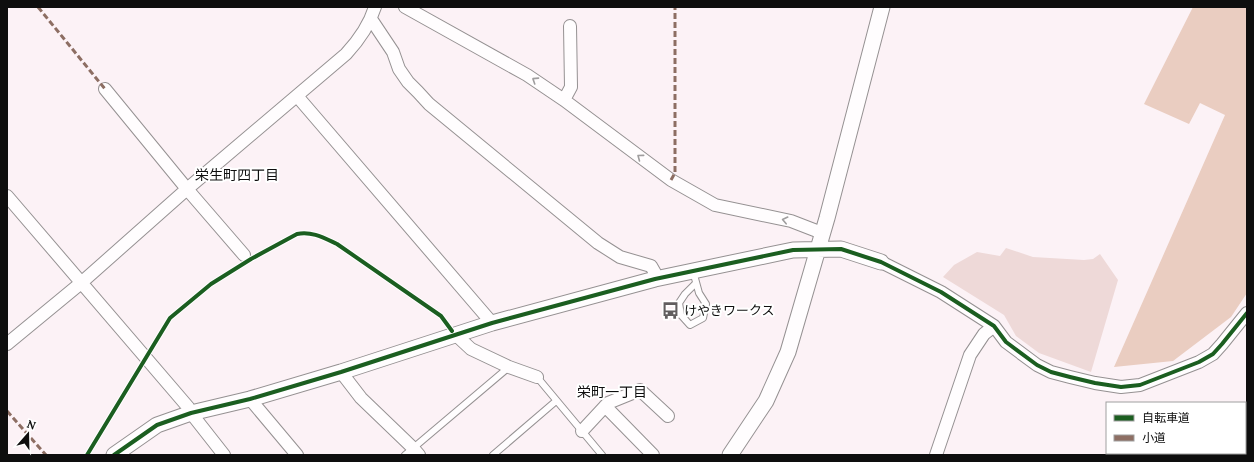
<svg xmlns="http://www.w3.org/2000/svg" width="1254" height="462" viewBox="0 0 1254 462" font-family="Lora,'Noto Sans JP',serif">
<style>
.forest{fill:#eacdc1}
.cemetery{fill:#eed9d8}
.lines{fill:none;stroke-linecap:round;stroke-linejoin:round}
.service-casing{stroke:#959192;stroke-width:8}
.minor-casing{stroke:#959192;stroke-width:14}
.tertiary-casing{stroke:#959192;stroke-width:17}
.service{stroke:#fffdfe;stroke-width:6}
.minor{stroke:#fffdfe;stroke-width:12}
.tertiary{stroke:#fffdfe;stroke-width:15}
.quiet{stroke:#8d6e63;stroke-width:3;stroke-dasharray:6 3;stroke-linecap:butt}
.cycleway-casing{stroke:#fff;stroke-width:6}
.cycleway{stroke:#1b5e20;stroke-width:4}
.oneway{stroke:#9f9d9e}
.labels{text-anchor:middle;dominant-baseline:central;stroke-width:4;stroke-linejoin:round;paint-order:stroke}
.poi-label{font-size:13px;fill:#0e0e0e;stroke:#fff;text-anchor:start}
.neighbourhood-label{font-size:14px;fill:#0e0e0e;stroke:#fff}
</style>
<rect width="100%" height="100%" fill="#fcf2f6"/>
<!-- forest -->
<path class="forest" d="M1193,7h54v286l-16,24 -58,44 -59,6 111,-252 -25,-12 -11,21 -45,-20z"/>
<!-- cemetery -->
<path class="cemetery" d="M1006,248l27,9 51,3 9,-1 7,-5 18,26 -27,92 -52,-19 -23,-17 -12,-21 -61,-38 11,-12 23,-13 23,4z"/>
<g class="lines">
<defs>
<path id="service" d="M693,271l6,22 7,11 -3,14 -13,7 -9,-10 -2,-12 6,-9 11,-11
M537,377l65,78
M405,455l104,-88
M493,455l63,-54"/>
<path id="minor" d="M405,7l122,68 37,25 107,80 44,25 76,16 31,12
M371,19l22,33 6,17 9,13 10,10 11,12 169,139 22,14 31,9 4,7v6
M105,89l82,100 57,66
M297,96l195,227
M564,100l7,-13 -1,-61
M7,196l181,211 3,6 33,42
M881,262l60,30 53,34 12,16 31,23 14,7 19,5 25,6 26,4 19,-2 59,-23 14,-8 9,-10 25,-31
M456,335l15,14 38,18 28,10
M7,344l74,-61 106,-94 159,-135c13,-14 23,-28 29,-47
M341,372l20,26 52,50 6,7
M250,399l47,56
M605,406l48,49
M582,431l26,-28 32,-13 28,26
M936,455l34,-100 14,-21 10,-8"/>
<path id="tertiary" d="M114,455l43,-30 34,-12 59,-14 91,-27 151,-49 163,-44 138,-29 48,-1 40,13
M730,455l36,-54 22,-49 39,-134 55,-211"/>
</defs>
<!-- service casing -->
<use href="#service" class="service-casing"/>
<!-- minor casing -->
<use href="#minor" class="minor-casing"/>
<!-- tertiary casing -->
<use href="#tertiary" class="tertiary-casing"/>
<!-- service -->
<use href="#service" class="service"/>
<!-- minor -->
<use href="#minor" class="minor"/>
<!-- tertiary -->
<use href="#tertiary" class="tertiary"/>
<!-- quiet -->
<path class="quiet" d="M38,7l67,82
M671,180l4,-7v-166
M7,411l39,44"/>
<defs>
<path id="cycleway" d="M87,455l83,-137 41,-34 40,-25 46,-25c15,-3 27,4 40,10l104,72 11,15
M114,455l43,-30 34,-12 59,-14 91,-27 151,-49 163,-44 138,-29 48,-1 40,13 60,30 53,34 12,16 31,23 14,7 19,5 25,6 26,4 19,-2 59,-23 14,-8 9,-10 25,-31"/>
</defs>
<!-- cycleway casing -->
<use href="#cycleway" class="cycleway-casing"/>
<!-- cycleway -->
<use href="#cycleway" class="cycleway"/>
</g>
<!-- one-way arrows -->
<defs><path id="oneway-chevron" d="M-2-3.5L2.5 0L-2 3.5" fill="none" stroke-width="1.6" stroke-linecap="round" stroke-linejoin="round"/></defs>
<g class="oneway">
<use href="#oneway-chevron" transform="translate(535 80) rotate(-147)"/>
<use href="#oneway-chevron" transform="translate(640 157) rotate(-143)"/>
<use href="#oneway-chevron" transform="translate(785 220) rotate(-167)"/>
</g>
<!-- icons -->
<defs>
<symbol id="bus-bare" viewBox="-9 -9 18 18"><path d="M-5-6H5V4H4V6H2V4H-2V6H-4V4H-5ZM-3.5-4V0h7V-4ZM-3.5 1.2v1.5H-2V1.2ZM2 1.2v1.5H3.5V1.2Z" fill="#615e5f" stroke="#fff" stroke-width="2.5" paint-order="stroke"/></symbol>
</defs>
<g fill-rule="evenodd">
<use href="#bus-bare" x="658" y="298" width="25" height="25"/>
</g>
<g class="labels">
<!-- poi labels -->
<g class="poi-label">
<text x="684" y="310">けやきワークス</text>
</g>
<!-- neighbourhood labels -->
<g class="neighbourhood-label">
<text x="237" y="175">栄生町四丁目</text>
<text x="612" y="392">栄町一丁目</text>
</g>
</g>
<!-- border -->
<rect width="1254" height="462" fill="none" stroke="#0e0e0e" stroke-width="16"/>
<!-- legend -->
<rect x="1106" y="402" width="140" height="52" fill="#ffffff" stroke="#9f9f9f"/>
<rect x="1114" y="415" width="20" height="6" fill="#1b5e20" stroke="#9f9f9f"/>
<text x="1142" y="422" font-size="12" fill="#0e0e0e">自転車道</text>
<rect x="1114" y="435" width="20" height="6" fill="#8d6e63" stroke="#9f9f9f"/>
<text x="1142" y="442" font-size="12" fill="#0e0e0e">小道</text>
<!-- north arrow -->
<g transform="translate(28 434) rotate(20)" stroke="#ffffff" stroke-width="3" paint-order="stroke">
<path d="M0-3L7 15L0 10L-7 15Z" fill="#0e0e0e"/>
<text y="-6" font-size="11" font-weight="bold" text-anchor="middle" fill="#0e0e0e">N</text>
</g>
</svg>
